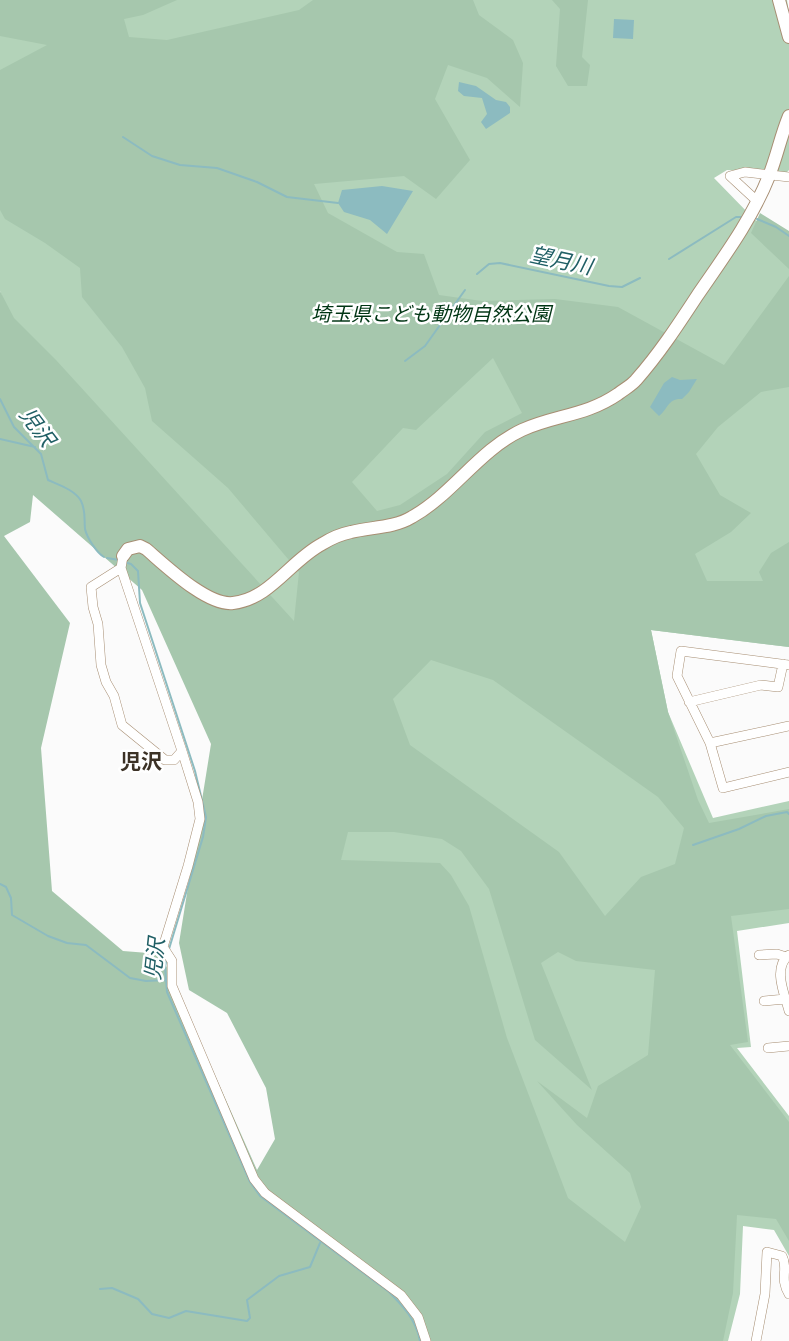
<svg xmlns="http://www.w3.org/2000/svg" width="789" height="1341" viewBox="0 0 789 1341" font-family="'Roboto Serif','Noto Sans JP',serif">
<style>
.green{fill:#b3d3b9}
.forest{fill:#a6c7ad;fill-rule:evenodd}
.water{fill:#8cbbc0}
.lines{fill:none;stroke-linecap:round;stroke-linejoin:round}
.stream{stroke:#8cbbc0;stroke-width:2}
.minor-casing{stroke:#a78e73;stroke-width:10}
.tertiary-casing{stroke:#a78e73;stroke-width:14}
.minor{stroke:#fff;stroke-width:9}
.tertiary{stroke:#fff;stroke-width:12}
.labels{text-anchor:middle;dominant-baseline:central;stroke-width:5;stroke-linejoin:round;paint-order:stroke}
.park-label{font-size:20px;font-style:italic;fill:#003514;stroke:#fff}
.water-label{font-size:21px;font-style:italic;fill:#205f65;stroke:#fff}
.neighbourhood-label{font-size:21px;font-weight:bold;fill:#3c3226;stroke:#fff}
</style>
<rect width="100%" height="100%" fill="#fbfbfb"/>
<!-- green -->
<path class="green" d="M0,0h787l2,15v155l-3,3 -59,-3 -13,8 38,39 37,32v398l-138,-17 17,82 45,106 76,-17v122l-52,8 14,116 -14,1 52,68v140l-15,-26 -31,-4 -3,68 -12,47h-299l-192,-579 -226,-441 -11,-30z"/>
<!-- forest -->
<path class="forest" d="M0,0h177l-34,15 -19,4 5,18 38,3 132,-30 14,-10h160l6,15 34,25 10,23 -3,44 -33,-29 -39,-13 -13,34 35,61 -34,39 -32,-23 -90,8 14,29 69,39 27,2 15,41 43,6 73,-2 63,8 106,58 65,-89v111l-28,5 -43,35 -22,27 24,41 31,18 -20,19 -36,22 12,27h56l-4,-9 12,-19 18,-11v105l-138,-17 17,82 30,88 11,23 80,-14v100l-58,7 17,126 -18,3 59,77v119l-13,-22 -39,-4 -4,78 -10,48h-723v-1050l14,27 42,42 238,261 5,-49 -71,-84 -76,-67 -7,-33 -23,-41 -40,-50 -2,-29 -35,-25 -40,-24 -5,-9v-140l47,-25 -47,-9zM493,358l29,55 -37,19 -38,42 -47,31 -23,6 -25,-29 51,-54 13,2zM33,495l109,95 69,154 -32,199 10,47 38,23 39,75 9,51 -18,31 -96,-216 -38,-3 -71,-60 -11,-143 29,-125 -66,-87 26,-14zM431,660l62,20 165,117 26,31 -9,36 -34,13 -36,39 -46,-64 -149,-107 -17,-46zM348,832h46l48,7 19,12 28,38 46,151 57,50 -51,-127 17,-11 18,9 79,9 -7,85 -50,31 -11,32 -50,-37 40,44 53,48 11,34 -16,35 -57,-44 -61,-160 -38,-132 -18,-31 -11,-12 -99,-3z
M552,0h36l-6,57 8,8 -3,21h-19l-12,-20 4,-57z
M760,213l29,18v38l-38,-36z"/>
<!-- water -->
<path class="water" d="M614,19l20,1 -1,19 -20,-1z
M459,82l17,4 20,14 10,2 4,5v6l-24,16 -5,-7 6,-8 -5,-16 -18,-2 -6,-5z
M382,186l31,5 -26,43 -17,-14 -26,-8 -6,-9 4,-13z
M672,377l8,3 17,-1 -8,13 -7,7c-14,-1 -14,10 -23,17l-9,-9 14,-24z"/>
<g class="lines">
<!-- stream -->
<path class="stream" d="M123,137l29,19 28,9 37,3 40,14 30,15 51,6
M757,219l19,8 13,9
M669,259l67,-42h8
M477,274l12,-10 11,-1 109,23 13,1 18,-9
M405,361l20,-15 40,-56
M0,399l14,28 27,27 7,26c11,5 27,10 33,21 5,10 3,18 4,28 2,9 12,24 19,28
M0,439l35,8
M107,558l12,2
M124,562l7,2 7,7 2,32 55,168 11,46 -3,20 -34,112
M693,845l46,-16 27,-13 21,-4 2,2
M0,884l6,3 5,11 1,17 36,21 19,7 19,2 44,33 16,3 20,-1
M167,958l-2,9 2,25 83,190 10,14 129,96c15,15 27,28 31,49
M100,1289l12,-1 26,11 14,15 17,4 17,-7 61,10 3,-3 -3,-18 32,-24 31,-9 10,-24"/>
<defs>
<path id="minor" d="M757,201l-27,-25 15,-4 44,5
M123,556l-2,12 61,183 16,51 2,17 -12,47 -25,81 9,14v25l82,193 11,14 136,102 17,22 8,24
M121,568l-30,19 2,20 5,17 3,41 5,17 8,14 8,29 43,35h9l8,-9
M789,665l-108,-14 -4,25 33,67 13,45 66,-16
M689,702l72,-17 17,2 5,-23
M710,743l79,-17
M759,955l18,-1 9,3
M789,955c-17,13 -4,40 0,56
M764,1001l21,-2
M768,1048l21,-2
M756,1341l9,-47 2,-42 15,4c7,13 -3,22 7,38"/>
<path id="tertiary" d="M779,0l10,37
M123,556l5,-7 12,-3 6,3c19,16 61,57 87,54 37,-4 57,-42 89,-59 8,-5 19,-10 29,-12 20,-5 43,-4 61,-15 41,-23 67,-67 110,-87 33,-15 64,-14 96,-36 6,-5 13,-8 18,-14 23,-26 42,-55 61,-84 26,-38 55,-77 72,-120 8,-20 12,-41 20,-60"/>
</defs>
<!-- minor casing -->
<use href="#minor" class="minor-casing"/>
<!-- tertiary casing -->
<use href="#tertiary" class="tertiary-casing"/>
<!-- minor -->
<use href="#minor" class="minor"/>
<!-- tertiary -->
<use href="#tertiary" class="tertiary"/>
</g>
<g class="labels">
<!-- park labels -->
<g class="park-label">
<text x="431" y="314">埼玉県こども動物自然公園</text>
</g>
<!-- water labels -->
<g class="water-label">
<text transform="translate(561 261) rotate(12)">望月川</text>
<text transform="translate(37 427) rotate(53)">児沢</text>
<text transform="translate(155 959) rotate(-84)">児沢</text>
</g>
<!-- neighbourhood labels -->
<g class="neighbourhood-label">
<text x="141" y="762">児沢</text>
</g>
</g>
</svg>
